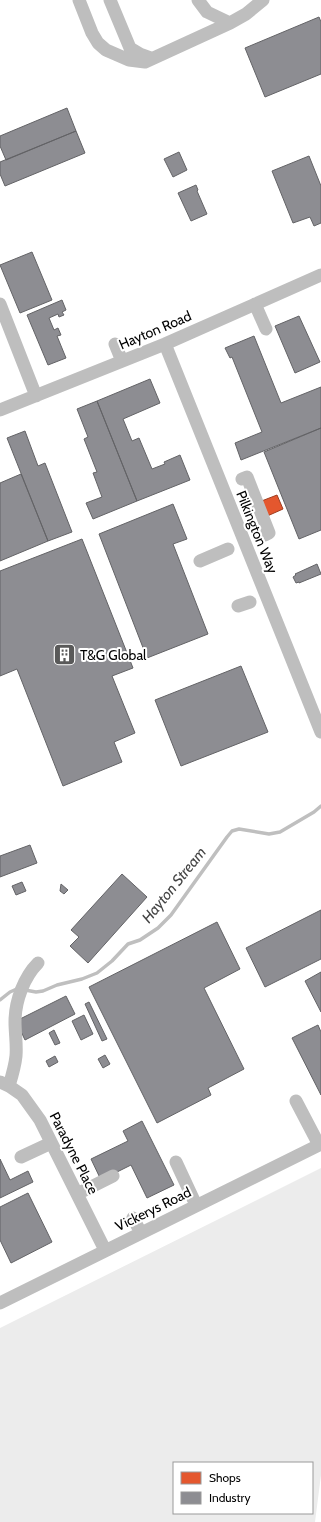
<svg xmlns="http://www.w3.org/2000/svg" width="321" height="1522" viewBox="0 0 321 1522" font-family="Cabin,sans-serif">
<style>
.green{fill:#ececec;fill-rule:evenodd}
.shops{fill:#e4572e;stroke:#a03d20}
.industry{fill:#8d8d92;stroke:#636366}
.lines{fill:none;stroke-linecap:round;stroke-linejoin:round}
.stream{stroke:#bfbfbf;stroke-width:3.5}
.minor{stroke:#bebebe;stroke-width:13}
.labels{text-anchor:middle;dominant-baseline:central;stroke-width:4;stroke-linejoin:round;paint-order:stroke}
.street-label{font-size:14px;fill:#000;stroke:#fff}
.poi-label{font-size:14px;fill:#000;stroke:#fff;text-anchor:start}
.water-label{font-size:15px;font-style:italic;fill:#444;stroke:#fff}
</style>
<rect width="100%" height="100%" fill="#fff"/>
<!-- green -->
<path class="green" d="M321,1168v307l-6,47h-315v-194zM174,1463h138v50h-138z"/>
<!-- shops -->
<path class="shops" d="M277,495l6,14 -18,8 -6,-15z"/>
<!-- industry -->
<path class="industry" d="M319,17l2,5v52l-56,23 -20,-49z
M67,108l9,23 -70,29 -6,-14v-10z
M76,131l9,22 -80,33 -5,-12v-12z
M179,152l8,18 -14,7 -9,-18z
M309,156l12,30v37l-7,3 -4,-9 -17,6 -21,-52z
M196,185l2,5 -1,1 10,23 -16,7 -13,-28z
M32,252l20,48 -32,13 -20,-48z
M62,300l4,10 -4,2 2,3 -5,2 -1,-3 -9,4 5,12 4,-2 3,7 -4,1 9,22 -18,7 -21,-50z
M299,316l21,46 -25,11 -20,-47z
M254,336l27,67 40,-16v41l-80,32 -6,-17 27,-11 -30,-75 -2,1 -5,-10z
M150,379l10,24 -37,16 9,22 7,-3 13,31 13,-5 -1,-2 16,-7 10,25 -53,21 -40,-100z
M97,401l40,100 -44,18 -7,-16 16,-6 -9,-24 4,-1 -13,-33 4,-2 -11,-28z
M321,428v102l-22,9 -35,-87z
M25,431l13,35 7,-3 27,69 -24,9 -41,-103z
M21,474l27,67 -48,20v-78z
M173,504l14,35 -14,5 35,90 -61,24 -48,-124z
M82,539l51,129 -21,8 23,57 -21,9 8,20 -59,24 -46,-117 -17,7v-105z
M317,564l4,10 -22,9v-1l-3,1 -3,-6 3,-2 -1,-1z
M241,666l27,66 -87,34 -26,-66z
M30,845l7,18 -37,14v-21z
M122,874l25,23 -59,66 -18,-17 9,-9 -8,-7z
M22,882l4,9 -10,4 -4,-9z
M61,884l7,6 -4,4 -4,-3z
M321,910v49l-56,28 -19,-39z
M217,922l23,47 -36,19 40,81 -36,19 3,7 -54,28 -68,-136z
M321,972v40l-16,-31z
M66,996l9,18 -50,26 -9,-19z
M89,1002l18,37 -5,2 -17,-37z
M84,1015l9,19 -12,6 -9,-19z
M318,1025l3,7v63l-29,-57z
M54,1030l6,13 -5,2 -6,-12z
M105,1055l5,9 -7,4 -5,-9z
M55,1056l3,6 -9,5 -3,-6z
M142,1121l32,64 -27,13 -16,-33 -30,15 -10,-21 37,-18 -5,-10z
M0,1159l10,21 18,-9 5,11 -33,16z
M28,1193l24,49 -41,21 -11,-23v-33z"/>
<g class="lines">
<!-- stream -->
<path class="stream" d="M25,990l11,2 7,-1 14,-6 25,-6 15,-6 15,-12 16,-17 12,-4 18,-12 13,-13 56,-78 5,-6 7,-2 30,5 11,-2 34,-20 7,-6
M0,1000l10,-8 9,-4"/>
<!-- minor -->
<path class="minor" d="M79,0l13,33 6,10 8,7 23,10 16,2 85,-39 16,-9 17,-14
M110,0l20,48 10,6 11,4
M198,0l9,12 23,11
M0,304l36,92
M255,304l11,25
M115,344l7,17
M165,344l156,388
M0,410l165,-66 156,-69
M242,479l5,-2 22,56 -4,2
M200,561l28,-12
M238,606l12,-4
M0,1082l9,4 13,9 18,25 65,130
M9,1086c3,-10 6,-20 7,-30 1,-11 -1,-23 -1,-34 0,-21 9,-45 23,-59
M296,1101l23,44
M21,1157l30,-14
M176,1162l20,43
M77,1194l36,-18
M133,1218l8,15
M0,1303l321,-159"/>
</g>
<!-- icons -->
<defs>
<symbol id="building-square" viewBox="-11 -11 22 22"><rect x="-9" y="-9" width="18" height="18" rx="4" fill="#595959" stroke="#fff"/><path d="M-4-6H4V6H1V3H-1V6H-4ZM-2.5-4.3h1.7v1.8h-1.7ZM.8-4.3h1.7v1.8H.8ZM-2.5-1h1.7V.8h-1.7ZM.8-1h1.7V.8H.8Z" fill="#fff"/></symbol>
</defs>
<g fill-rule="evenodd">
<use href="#building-square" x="52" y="642" width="25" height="25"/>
</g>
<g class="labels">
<!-- street labels -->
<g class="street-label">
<text transform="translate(155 330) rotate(-23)">Hayton Road</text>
<text transform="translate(257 532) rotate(68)">Pilkington Way</text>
<text transform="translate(74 1153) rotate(63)">Paradyne Place</text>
<text transform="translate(153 1209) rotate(-26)">Vickerys Road</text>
</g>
<!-- poi labels -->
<g class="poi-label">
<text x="80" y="655">T&amp;G Global</text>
</g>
<!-- water labels -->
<g class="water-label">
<text transform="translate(174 885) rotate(-51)">Hayton Stream</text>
</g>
</g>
<!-- legend -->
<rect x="173" y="1462" width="140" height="52" fill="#ffffff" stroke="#999999"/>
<rect x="181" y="1472" width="20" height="12" fill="#e4572e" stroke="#999999"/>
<text x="209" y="1482" font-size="12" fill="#000000">Shops</text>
<rect x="181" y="1492" width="20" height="12" fill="#8d8d92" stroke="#999999"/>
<text x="209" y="1502" font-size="12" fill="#000000">Industry</text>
</svg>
